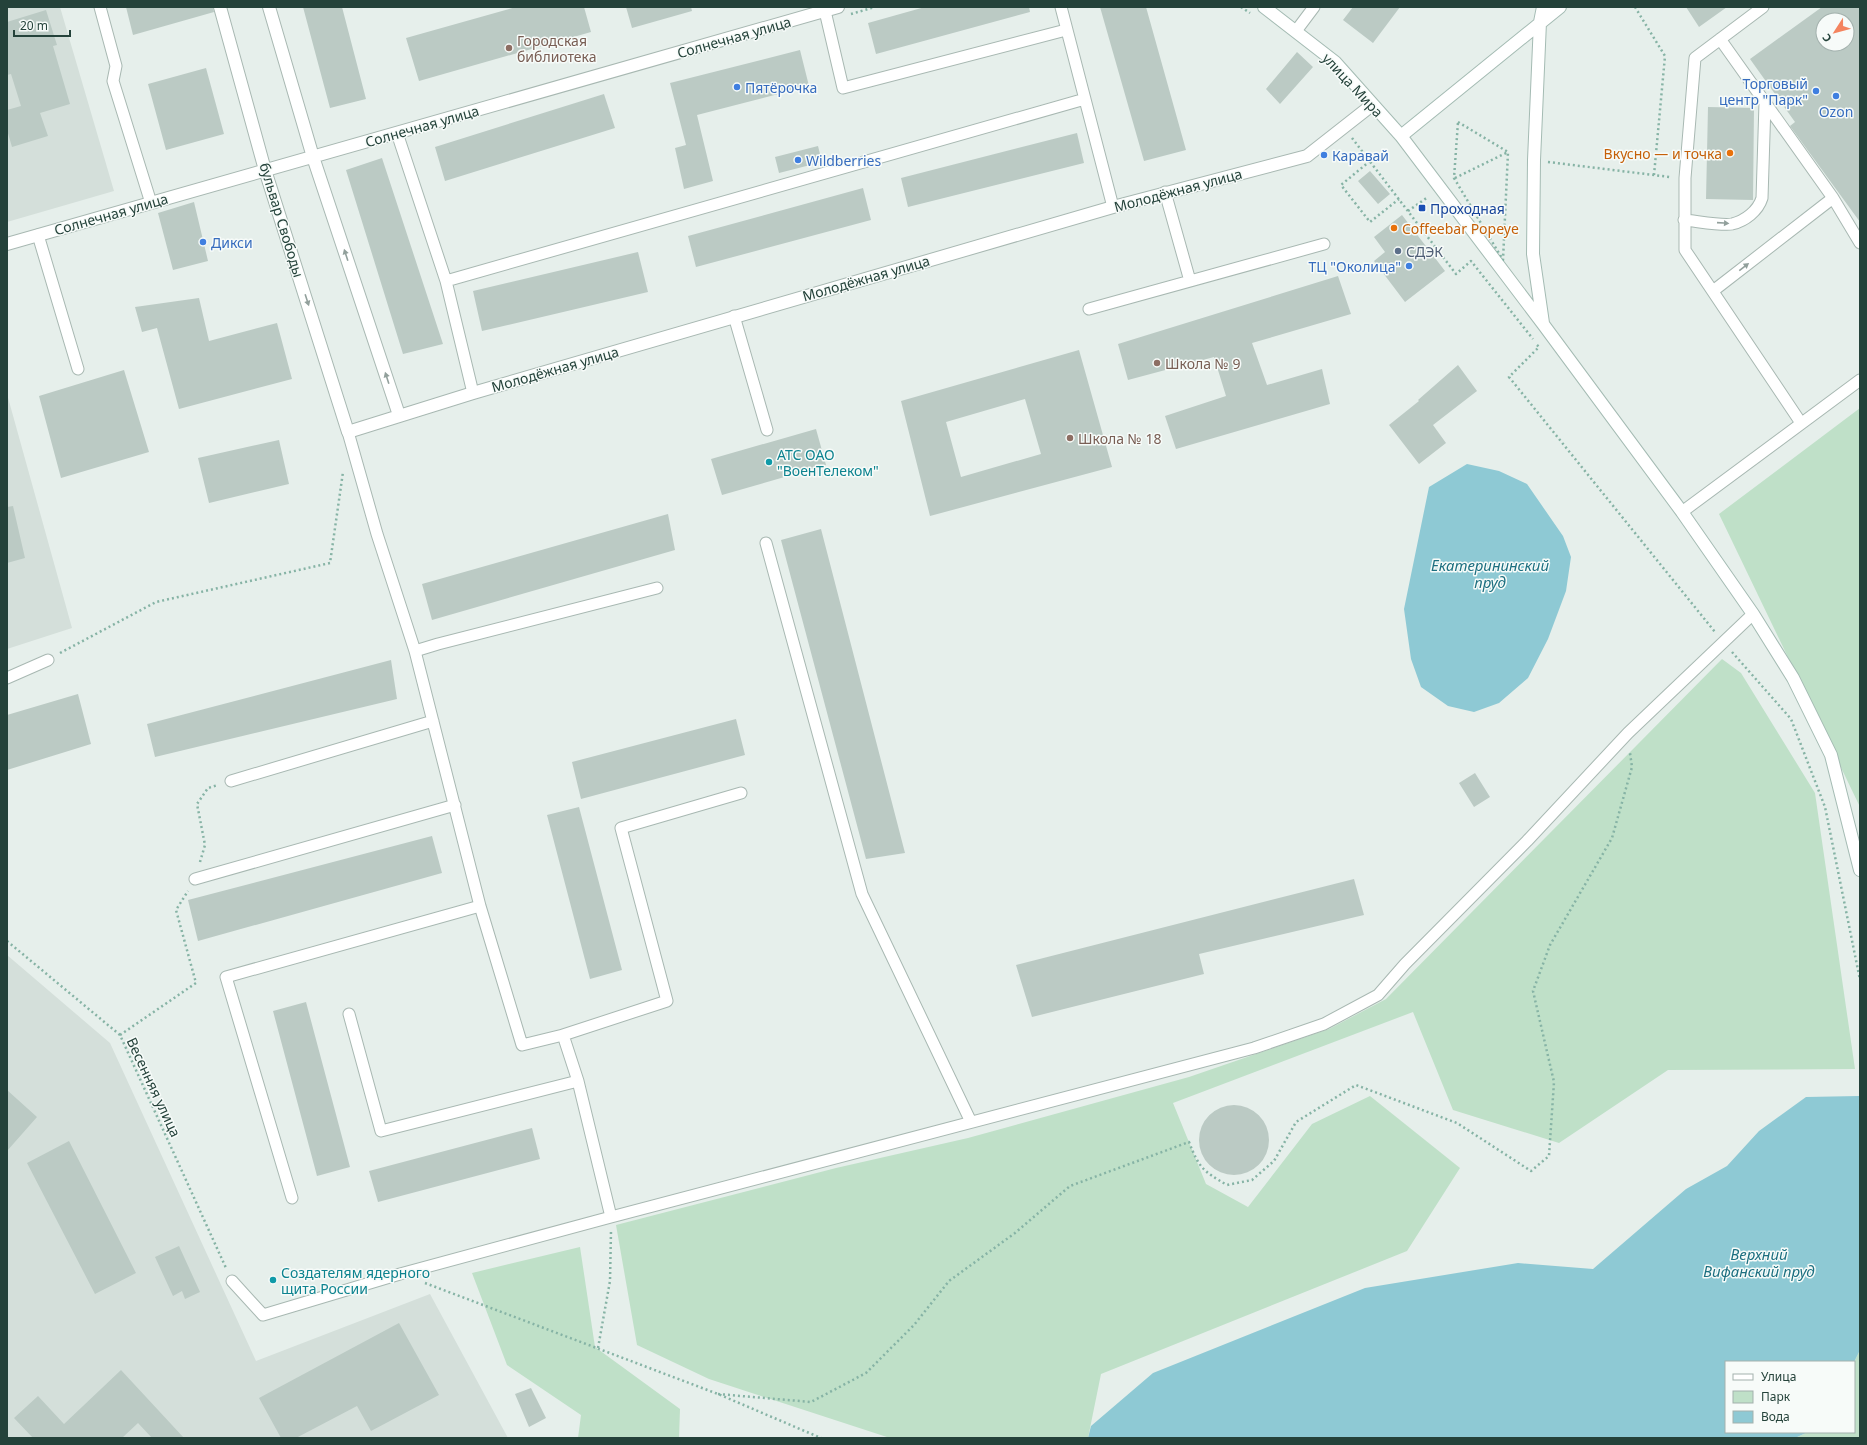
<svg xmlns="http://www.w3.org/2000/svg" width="1867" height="1445" viewBox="0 0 1867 1445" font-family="'Noto Sans',sans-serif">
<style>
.built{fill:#d4dfda}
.green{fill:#bfe0c8}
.water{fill:#8ec9d4}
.building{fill:#bbcac4;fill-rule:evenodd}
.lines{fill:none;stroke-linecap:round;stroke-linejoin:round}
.lane-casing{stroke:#a8b8b2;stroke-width:13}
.street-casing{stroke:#a8b8b2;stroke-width:14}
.secondary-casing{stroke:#a4bbb3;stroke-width:14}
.path{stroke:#86b3a5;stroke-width:2.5;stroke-dasharray:2 3;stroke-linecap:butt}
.lane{stroke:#fff;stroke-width:11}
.street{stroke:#fff;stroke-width:12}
.secondary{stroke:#fff;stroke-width:12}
.oneway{fill:#92a09c}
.education-dot{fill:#8d6e63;stroke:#f7fbf9;stroke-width:1.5}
.shop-dot{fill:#3f7fe0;stroke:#f7fbf9;stroke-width:1.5}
.food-dot{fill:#e8710a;stroke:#f7fbf9;stroke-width:1.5}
.transit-dot{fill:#1a4fb4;stroke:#f7fbf9;stroke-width:1.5}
.service-dot{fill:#5c6f8a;stroke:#f7fbf9;stroke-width:1.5}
.culture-dot{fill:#0f9aa8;stroke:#f7fbf9;stroke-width:1.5}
.labels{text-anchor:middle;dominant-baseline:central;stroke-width:3;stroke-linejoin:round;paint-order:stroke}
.street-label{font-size:14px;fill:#24423a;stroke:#f7fbf9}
.education-label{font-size:14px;fill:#785e54;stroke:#f7fbf9;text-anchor:start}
.shop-label{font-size:14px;fill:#366cbe;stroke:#f7fbf9;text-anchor:start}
.food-label{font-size:14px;fill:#c56008;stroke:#f7fbf9;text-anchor:end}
.transit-label{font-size:14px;fill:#164399;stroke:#f7fbf9;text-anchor:start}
.service-label{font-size:14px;fill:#4e5e75;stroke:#f7fbf9;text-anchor:start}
.culture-label{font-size:14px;fill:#0d838f;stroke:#f7fbf9;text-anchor:start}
.water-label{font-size:15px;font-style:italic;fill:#1c6f80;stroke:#f7fbf9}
</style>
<rect width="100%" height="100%" fill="#e6efeb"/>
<!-- built -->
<path class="built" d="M7,7h53l54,184 -107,31z
M7,394l65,234 -65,21z
M7,955l103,88 146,318 174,-67 78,144h-501z"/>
<!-- green -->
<path class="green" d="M1860,408v399l-141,-293z
M1722,659l19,14 74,120 40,276 -187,1 -109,73 -106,-33 -40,-98 -240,91 33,81 42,23 64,-83 58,-28 90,72 -53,83 -306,123 -13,64h-198l-181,-59 -72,-34 -21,-120 220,-57 132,-30 221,-61 140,-48 57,-30z
M580,1247l15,100 85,62 -1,29h-101l3,-23 -74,-50 -35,-92z
M1860,1350v88h-65l13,-6h46v-70z"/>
<!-- water -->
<path class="water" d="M1467,464l32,7 28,13 36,52 8,21 -5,34 -18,48 -20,39 -29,25 -25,9 -26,-6 -27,-19 -10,-28 -7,-50 25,-122z
M1859,1096l1,254 -6,12h-128v70h82l-13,6h-707l3,-12 62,-53 212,-85 153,-25 75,6 93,-80 41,-23 32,-35 47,-34z"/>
<!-- building -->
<path class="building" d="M126,7h87l1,5 -81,23z
M303,7h39l24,92 -36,9z
M516,7h68l7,25 -172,49 -13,-43z
M626,7h65l1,4 -60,17z
M925,7h104l1,5 -154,42 -8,-31z
M1100,7h46l40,143 -42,11z
M1353,7h47l-27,36 -30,-23z
M1686,7h41l-28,20z
M1822,7h38v215l-70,-96 5,-4 -45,-63zM1823,20h24v24h-24z
M46,10l11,35 -4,1 17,58 -30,9 8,23 -36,11 -5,-17v-20l14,-4 -10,-32 -4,1v-53z
M800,50l9,36 -112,29 16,66 -29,8 -9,-41 11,-3 -16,-62z
M1297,52l16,15 -33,37 -14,-15z
M206,68l18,66 -58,16 -18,-66z
M604,94l11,34 -170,53 -10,-34z
M1708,107l46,1 -1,92 -47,-1z
M1077,133l7,30 -176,44 -7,-29z
M818,146l4,16 -43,11 -4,-16z
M382,158l61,186 -40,10 -57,-184z
M1370,171l20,23 -12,10 -20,-23z
M863,188l8,32 -175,47 -8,-31z
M194,202l14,59 -35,9 -15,-57z
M1402,215l43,56 -40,31 -31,-41 11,-9 -11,-15z
M638,252l10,40 -166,39 -9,-40z
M1338,276l13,38 -99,29 15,42 55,-16 8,35 -154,45 -11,-33 61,-20 -12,-39 -86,23 -10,-36z
M199,298l10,43 68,-18 15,56 -113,30 -22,-81 -15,4 -7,-25z
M1079,350l33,117 -182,49 -29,-115zM1025,399l16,55 -80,23 -15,-55z
M1458,365l19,26 -44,34 13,18 -27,21 -30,-39 30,-24 -1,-1z
M124,370l25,82 -88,26 -22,-82z
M816,429l10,36 -104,30 -11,-36z
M279,440l10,44 -80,19 -11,-45z
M13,506l12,52 -18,5v-56z
M668,514l7,36 -243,70 -10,-36z
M821,529l84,324 -39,6 -85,-319z
M391,660l6,39 -242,58 -8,-33z
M78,694l13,50 -84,26v-55z
M736,719l9,36 -164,44 -9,-37z
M1475,773l15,24 -16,10 -15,-24z
M579,807l43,163 -32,9 -43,-164z
M432,836l10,37 -244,68 -10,-41z
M1354,879l10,36 -165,39 5,20 -172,43 -16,-52z
M306,1002l44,165 -33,9 -44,-165z
M7,1090l30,27 -30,34z
M1199 1140a35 35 0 1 1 70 0a35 35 0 1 1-70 0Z
M532,1128l8,31 -162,43 -9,-31z
M69,1141l67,132 -41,21 -68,-131z
M179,1246l21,46 -15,7 -3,-8 -9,5 -18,-39z
M399,1323l40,72 -68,36 -14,-25 -61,32h-15l-22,-40z
M121,1370l63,68h-32l-14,-15 -16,15h-89l-19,-20 24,-22 26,28z
M531,1388l15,30 -17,9 -14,-33z"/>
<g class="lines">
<defs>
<path id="lane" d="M100,7l16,59 -3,15 38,122
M1061,7l52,200
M1763,7l-68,51 -10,120v72l116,173
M825,11l18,77 223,-58
M1296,31l18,-24
M1720,39l113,159 27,45
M397,133l49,148
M1165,192l25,89
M1684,220c12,1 38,6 48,4 13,-3 26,-13 30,-26l3,-95
M38,235l40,134
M1713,291l120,-93
M1089,309l235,-65
M734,316l33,114
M473,393l-27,-112 639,-182
M348,432l29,102 38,117 23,-7 219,-56
M1682,512l178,-132
M766,543l96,351 109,228
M415,651l65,255 42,139 41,-10 15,46 33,136 643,-169 70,-24 54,-29 27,-31 122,-123 101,-108 125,-119
M7,678l41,-18
M231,781l202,-60
M195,879l260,-74
M349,1014l32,117 197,-50
M563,1035l104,-34 -46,-173 120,-35
M292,1198l-66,-221 254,-71
M232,1281l31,34 137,-41 211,-57"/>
<path id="street" d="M220,7l45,163 83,262 125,-39 640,-186 194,-51 65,-51
M269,7l44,150 86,258
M7,244l831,-237"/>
<path id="secondary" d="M1264,7l71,55 66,74 142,188 139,188 71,102 40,64 38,77 29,115
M1543,7l-3,15 -6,138 -1,94 10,69
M1401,136l159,-129"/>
</defs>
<!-- lane casing -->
<use href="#lane" class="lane-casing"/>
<!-- street casing -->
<use href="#street" class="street-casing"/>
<!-- secondary casing -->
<use href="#secondary" class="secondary-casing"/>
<!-- path -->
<path class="path" d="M1241,7l9,6
M1635,7l30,49 -11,119
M851,14l24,-7
M1458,122l50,30 -5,108 -49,-82z
M1352,138l104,136 15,-13 62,78
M1370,161l-29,24 29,37 29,-23
M1548,162l122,15
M1455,178l53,-26
M1408,211l20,-14
M1537,345l2,2 -30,30 206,255
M1732,652l59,67 34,88 35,173
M60,653l96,-51 174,-39 13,-91
M200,862l5,-17 -8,-41 11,-16 10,-3
M7,941l113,94 106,233
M120,1035l76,-52 -20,-73 12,-19
M425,1283l293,111 103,44
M598,1348l12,-67 1,-50
M718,1394l93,8 55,-29 48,-48 35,-44 66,-48 55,-47 119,-44c10,26 14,29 38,43l25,-5 22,-19 22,-39 60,-37 101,38 74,48 18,-15 5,-74 -21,-91 17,-46 62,-107 20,-71 -2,-14"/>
<!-- lane -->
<use href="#lane" class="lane"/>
<!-- street -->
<use href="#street" class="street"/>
<!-- secondary -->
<use href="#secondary" class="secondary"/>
</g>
<!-- one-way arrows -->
<defs><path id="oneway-solid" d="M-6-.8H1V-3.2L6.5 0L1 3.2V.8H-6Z"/></defs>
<g class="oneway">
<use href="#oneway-solid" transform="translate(1723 223) rotate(4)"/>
<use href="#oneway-solid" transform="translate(346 255) rotate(-108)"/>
<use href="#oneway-solid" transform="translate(1744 267) rotate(-38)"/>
<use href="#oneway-solid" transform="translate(307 300) rotate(72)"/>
<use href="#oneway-solid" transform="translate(387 378) rotate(-108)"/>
</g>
<!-- markers -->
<g class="education-dot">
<circle cx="509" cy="48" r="4"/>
<circle cx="1157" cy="363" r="4"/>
<circle cx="1070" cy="438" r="4"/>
</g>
<g class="shop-dot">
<circle cx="737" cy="87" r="4"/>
<circle cx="1816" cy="91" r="4"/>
<circle cx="1836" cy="96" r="4"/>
<circle cx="1324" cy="155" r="4"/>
<circle cx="798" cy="160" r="4"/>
<circle cx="203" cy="242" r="4"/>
<circle cx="1409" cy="266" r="4"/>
</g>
<g class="food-dot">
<circle cx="1730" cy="153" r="4"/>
<circle cx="1394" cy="228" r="4"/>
</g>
<rect class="transit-dot" x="1418" y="204" width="8" height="8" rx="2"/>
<circle class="service-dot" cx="1398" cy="251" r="4"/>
<g class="culture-dot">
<circle cx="769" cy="462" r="4"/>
<circle cx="273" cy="1280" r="4"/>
</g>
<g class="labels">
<!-- street labels -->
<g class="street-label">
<text transform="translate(734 37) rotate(-16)">Солнечная улица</text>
<text transform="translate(1353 85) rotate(47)">улица Мира</text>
<text transform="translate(422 126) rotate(-16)">Солнечная улица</text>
<text transform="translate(1178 190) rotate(-15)">Молодёжная улица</text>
<text transform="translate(111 214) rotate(-16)">Солнечная улица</text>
<text transform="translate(282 220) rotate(73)">бульвар Свободы</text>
<text transform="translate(866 278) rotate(-16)">Молодёжная улица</text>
<text transform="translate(555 369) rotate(-16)">Молодёжная улица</text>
<text transform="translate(154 1087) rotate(65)">Весенняя улица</text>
</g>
<!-- education labels -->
<g class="education-label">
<text x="517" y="40">Городская<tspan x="517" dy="16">библиотека</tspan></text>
<text x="1165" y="363">Школа № 9</text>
<text x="1078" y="438">Школа № 18</text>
</g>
<!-- shop labels -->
<g class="shop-label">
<text x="1808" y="83" text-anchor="end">Торговый<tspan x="1808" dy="16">центр "Парк"</tspan></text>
<text x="745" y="87">Пятёрочка</text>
<text x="1836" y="111" text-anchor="middle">Ozon</text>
<text x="1332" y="155">Каравай</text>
<text x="806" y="160">Wildberries</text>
<text x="211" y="242">Дикси</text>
<text x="1401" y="266" text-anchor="end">ТЦ "Околица"</text>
</g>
<!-- food labels -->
<g class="food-label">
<text x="1722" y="153">Вкусно — и точка</text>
<text x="1402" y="228" text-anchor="start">Coffeebar Popeye</text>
</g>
<!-- transit labels -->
<g class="transit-label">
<text x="1430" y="208">Проходная</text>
</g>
<!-- service labels -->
<g class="service-label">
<text x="1406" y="251">СДЭК</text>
</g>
<!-- culture labels -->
<g class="culture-label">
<text x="777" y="454">АТС ОАО<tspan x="777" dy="16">"ВоенТелеком"</tspan></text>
<text x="281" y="1272">Создателям ядерного<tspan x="281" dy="16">щита России</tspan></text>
</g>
<!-- water labels -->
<g class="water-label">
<text x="1490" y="565">Екатерининский<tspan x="1490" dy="17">пруд</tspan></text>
<text x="1759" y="1254">Верхний<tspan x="1759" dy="17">Вифанский пруд</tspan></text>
</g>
</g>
<!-- border -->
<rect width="1867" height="1445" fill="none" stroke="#24423a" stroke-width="16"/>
<!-- legend -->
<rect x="1725" y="1361" width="130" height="72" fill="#f7fbf9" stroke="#a3b1ad"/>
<rect x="1733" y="1374" width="20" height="6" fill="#ffffff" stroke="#a3b1ad"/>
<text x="1761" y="1381" font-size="12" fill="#24423a">Улица</text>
<rect x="1733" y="1391" width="20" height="12" fill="#bfe0c8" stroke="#a3b1ad"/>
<text x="1761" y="1401" font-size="12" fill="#24423a">Парк</text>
<rect x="1733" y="1411" width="20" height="12" fill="#8ec9d4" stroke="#a3b1ad"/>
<text x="1761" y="1421" font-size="12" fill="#24423a">Вода</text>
<!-- north arrow -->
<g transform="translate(1835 32) rotate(234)"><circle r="19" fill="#f7fbf9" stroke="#a3b1ad"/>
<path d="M0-3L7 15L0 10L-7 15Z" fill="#f4845f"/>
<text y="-6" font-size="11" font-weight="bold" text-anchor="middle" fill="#24423a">С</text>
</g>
<!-- scale -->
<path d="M14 30v6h56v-6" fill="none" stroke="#24423a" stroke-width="2"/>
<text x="20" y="30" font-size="12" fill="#24423a" stroke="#f7fbf9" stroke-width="3" paint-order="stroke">20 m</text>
</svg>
